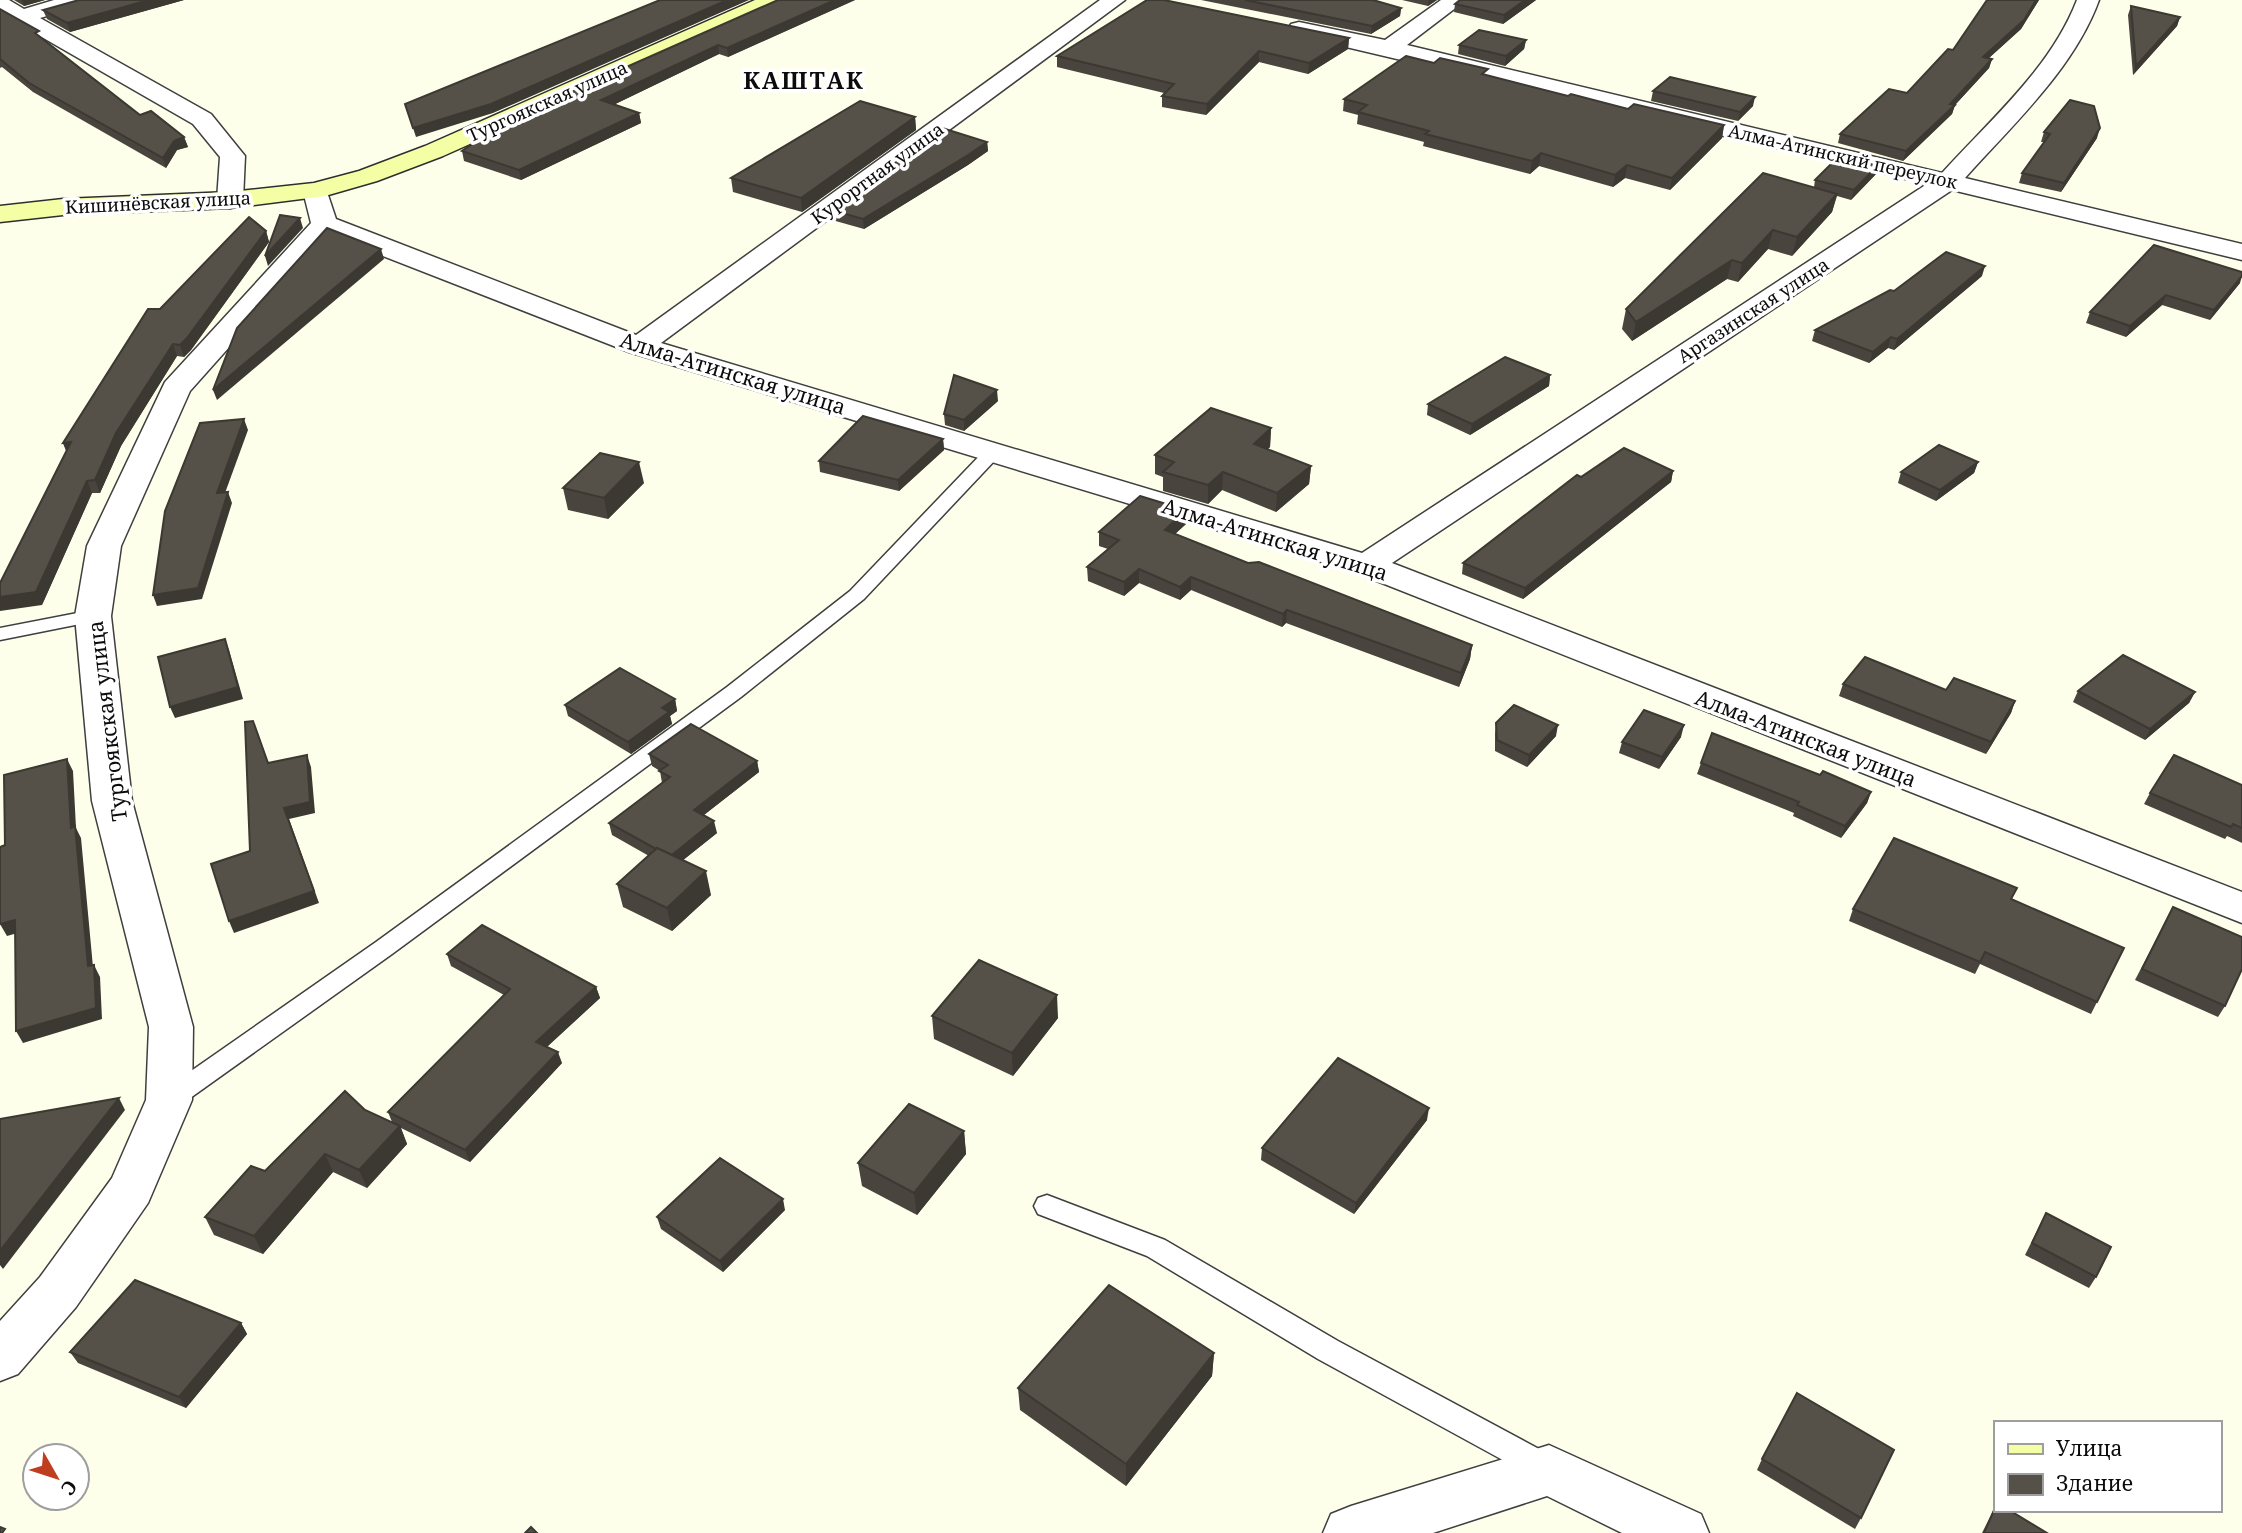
<svg xmlns="http://www.w3.org/2000/svg" width="2242" height="1533" font-family="'Noto Serif',serif">
  <style>
    .lines { fill: none; stroke-linecap: round; stroke-linejoin: round }
    .lane-casing { stroke: #3f3f3f; stroke-width: 3 }
    .street-casing { stroke: #3f3f3f; stroke-width: 3 }
    .secondary-casing { stroke: #2e2e2e; stroke-width: 3 }
    .lane { fill: #fff; fill-rule: evenodd }
    .street { fill: #fff; fill-rule: evenodd }
    .secondary { fill: #f4ffa5; fill-rule: evenodd }
    .wall { fill: #49453e }
    .shaded-wall { fill: #3c3832 }
    .building { fill: #555048; stroke: #3c3832; stroke-width: 2 }
    .labels { text-anchor: middle; dominant-baseline: central; stroke-width: 7; stroke-linejoin: round; paint-order: stroke }
    .far-street-label { font-size: 18px; fill: #0c0c0c; stroke: #fff }
    .street-label { font-size: 21px; fill: #0c0c0c; stroke: #fff }
    .far-district-label { font-size: 23px; font-weight: bold; letter-spacing: 2px; fill: #0c0c0c; stroke: #fff }
  </style>
  <rect width="100%" height="100%" fill="#feffea"/>
  <g class="lines">
    <defs>
      <g id="lane">
        <path d="M992 448 998 449 1001 453 998 457 864 599 741 697 392 954 179 1106 170 1109 161 1106 157 1099 161 1092 376 942 727 687 850 591 986 449Z"/>
        <path d="M93 610 100 612 103 616 100 620 0 640V628Z"/>
        <path d="M1047 1195 1165 1240 1338 1341 1554 1457 1559 1467 1554 1477 1544 1481 1534 1477 1318 1359 1147 1256 1038 1214 1034 1206 1038 1198Z"/>
      </g>
      <g id="street">
        <path d="M0 0H9L24 9 54 0H89L86 5 40 18 211 114 245 156 243 200 239 206 230 208 221 206 217 200 220 157 193 124 0 13Z"/>
        <path d="M1100 0H1125L661 343 1362 553 1927 184 1291 34 1288 29 1291 24 1299 22 1385 40 1441 0H1466L1407 45 1942 173C1990 120 2051 68 2077 0H2099C2074 69 2013 124 1965 178L2242 244V260L1952 190 1392 563 2242 892V923L1354 572 629 352 329 235 190 391 121 546 111 616 132 801 193 1027 192 1100 148 1203 76 1307 18 1374 0 1381V1321L40 1277 112 1178 146 1100 149 1027 92 801 75 616 87 546 165 382 311 223 303 191 307 186 316 183 325 186 336 219 636 335Z"/>
        <path d="M1549 1445 1701 1514 1709 1533H1622L1547 1496 1433 1533H1323L1331 1514 1351 1506Z"/>
      </g>
      <path id="secondary" d="M755 0H784L781 5 443 156 377 181 325 196 230 208 63 215 0 222V206L63 199 230 192 314 183 359 171 425 146Z"/>
    </defs>
    <use href="#lane" class="lane-casing"/>
    <use href="#street" class="street-casing"/>
    <use href="#secondary" class="secondary-casing"/>
    <use href="#lane" class="lane"/>
    <use href="#street" class="street"/>
    <use href="#secondary" class="secondary"/>
  </g>
  <g class="wall">
    <path d="M14 0H45L24 6Z"/>
    <path d="M79 0H184L70 32 47 19 43 10Z"/>
    <path d="M778 0H855L728 57 719 54 613 105 639 113 641 123 521 180 464 161 462 151Z"/>
    <path d="M1201 0H1373L1401 8 1400 16 1371 34Z"/>
    <path d="M1402 0H1437L1428 6Z"/>
    <path d="M1460 0H1536L1503 24 1454 12 1455 4Z"/>
    <path d="M1987 0H2039L2021 29 1989 58 1992 59 1989 68 1955 105 1952 114 1903 161 1838 143 1840 134 1907 93 1953 50Z"/>
    <path d="M2131 6 2180 17 2177 26 2133 75 2128 15Z"/>
    <path d="M0 9 42 38 140 115 184 137 188 147 177 150 166 168 33 92 2 67 0 68Z"/>
    <path d="M1349 38 1348 49 1308 74 1259 62 1206 115 1162 107V96L1164 93 1057 67V56Z"/>
    <path d="M1526 40 1524 49 1505 66 1458 54 1459 45Z"/>
    <path d="M1487 75 1568 96 1628 109 1724 125 1722 138 1670 190 1625 178 1613 187 1539 166 1530 174 1423 146 1424 142 1357 124 1358 115 1343 111 1344 99Z"/>
    <path d="M1653 91 1753 106 1738 121 1651 101Z"/>
    <path d="M915 117 916 130 802 212 733 192 731 178Z"/>
    <path d="M2044 132 2097 138 2061 192 2019 183 2022 173 2044 142H2041Z"/>
    <path d="M987 142 988 151 968 165 864 229 832 220 831 210Z"/>
    <path d="M1878 165 1876 174 1851 200 1837 196 1832 212 1792 256 1768 249 1738 282 1727 279 1632 341 1622 329 1626 309 1814 187 1815 180Z"/>
    <path d="M266 231 269 242 191 350 184 357 177 356 121 446 100 493H92L42 605 67 452 63 443 160 309Z"/>
    <path d="M2154 245 2240 283 2210 320 2162 305 2126 337 2086 323 2090 312Z"/>
    <path d="M1982 276 1894 350 1888 348 1869 363 1812 341 1815 330 1894 291Z"/>
    <path d="M1550 375 1549 386 1470 435 1427 415 1428 404Z"/>
    <path d="M998 401 964 431 945 425 944 414Z"/>
    <path d="M1271 428 1270 447 1268 449 1311 466 1309 484 1276 512 1222 490 1208 504 1163 491V477L1155 474V455Z"/>
    <path d="M943 439 944 450 899 491 820 472 819 461Z"/>
    <path d="M1978 462 1974 473 1936 501 1898 483 1901 472Z"/>
    <path d="M1673 471 1671 482 1523 599 1462 574 1463 563 1581 477Z"/>
    <path d="M644 483 608 519 568 510 563 488Z"/>
    <path d="M1186 524 1175 534 1248 563 1472 645 1470 659 1459 687 1286 623 1282 627 1191 590 1180 600 1139 583 1124 596 1088 581 1087 567 1108 549 1099 546V532Z"/>
    <path d="M1843 684 1946 690 2015 701 2011 713 1986 754 1839 696Z"/>
    <path d="M2078 691 2195 692 2189 703 2145 740 2073 702Z"/>
    <path d="M675 699 677 711 670 716 672 724 631 754 568 716 565 705Z"/>
    <path d="M1496 723 1556 736 1527 767 1495 751V734Z"/>
    <path d="M1681 737 1659 769 1619 753 1622 742Z"/>
    <path d="M649 754 757 761 759 772 704 815 717 833 683 860 711 895 672 931 623 907 617 884 649 856 612 835 609 823 662 783 660 771 652 766Z"/>
    <path d="M1701 763 1820 775 1871 792 1867 803 1841 838 1793 816 1794 813 1697 774Z"/>
    <path d="M2242 785V843L2227 836 2225 839 2144 804 2150 793Z"/>
    <path d="M2012 899 2124 948 2091 1014 1980 964 1975 974 1849 921 1853 909Z"/>
    <path d="M2173 907 2225 1006 2218 1017 2135 980Z"/>
    <path d="M447 954 596 987 600 998 547 1047 562 1063 470 1162 401 1128 407 1144 367 1188 333 1172 263 1254 214 1235 205 1217 265 1171 365 1110 392 1122 388 1112 504 995 451 966Z"/>
    <path d="M932 1016 1058 1018 1013 1076 934 1039Z"/>
    <path d="M1427 1120 1354 1214 1261 1160 1262 1148Z"/>
    <path d="M964 1131 966 1154 917 1215 862 1186 858 1163Z"/>
    <path d="M785 1210 723 1272 661 1229 657 1217Z"/>
    <path d="M2046 1213 2096 1277 2089 1288 2025 1255Z"/>
    <path d="M241 1323 247 1334 186 1408 78 1363 70 1352Z"/>
    <path d="M1214 1353 1212 1376 1126 1486 1020 1410 1018 1388Z"/>
    <path d="M1762 1459 1861 1518 1855 1529 1757 1470Z"/>
    <path d="M1995 1507 2047 1533H1982Z"/>
  </g>
  <g class="shaded-wall">
    <path d="M22 0H45L24 6Z"/>
    <path d="M149 0H184L70 32 67 23Z"/>
    <path d="M727 0H749L493 113 416 137 413 128Z"/>
    <path d="M835 0H855L728 57 727 48Z"/>
    <path d="M1429 0H1437L1428 6Z"/>
    <path d="M1525 0H1536L1503 24 1504 15Z"/>
    <path d="M2036 0H2039L2021 29 1980 66 1983 57Z"/>
    <path d="M1401 8 1400 16 1371 34 1372 26Z"/>
    <path d="M2180 17 2177 26 2133 75 2136 66Z"/>
    <path d="M1349 38 1348 49 1308 74 1309 63Z"/>
    <path d="M1526 40 1524 49 1505 66 1506 56Z"/>
    <path d="M718 45 719 54 603 110 601 100Z"/>
    <path d="M1259 51V62L1206 115 1207 104Z"/>
    <path d="M1992 59 1989 68 1955 105 1952 114 1903 161 1906 151Z"/>
    <path d="M1755 97 1753 106 1738 121 1740 112Z"/>
    <path d="M639 113 641 123 521 180 519 170Z"/>
    <path d="M915 117 916 130 802 212 801 198Z"/>
    <path d="M1724 125 1722 138 1670 190 1672 178Z"/>
    <path d="M2100 128 2097 138 2061 192 2064 183Z"/>
    <path d="M184 137 188 147 177 150 166 168 163 158 174 141Z"/>
    <path d="M987 142 988 151 968 165 864 229 863 219Z"/>
    <path d="M1541 153 1539 166 1530 174 1532 161Z"/>
    <path d="M1627 165 1625 178 1613 187 1615 175Z"/>
    <path d="M1878 165 1876 174 1851 200 1854 190Z"/>
    <path d="M1837 194 1832 212 1792 256 1797 237Z"/>
    <path d="M300 218 303 228 268 266 265 256Z"/>
    <path d="M1773 230 1768 249 1738 282 1742 263Z"/>
    <path d="M266 231 269 242 191 350 184 357 180 345Z"/>
    <path d="M381 249 384 259 217 400 213 390Z"/>
    <path d="M1732 260 1727 279 1632 341 1636 322Z"/>
    <path d="M1985 266 1982 276 1894 350 1897 339Z"/>
    <path d="M2242 276 2240 283 2210 320 2214 310Z"/>
    <path d="M2166 295 2162 305 2126 337 2130 326Z"/>
    <path d="M1891 337 1888 348 1869 363 1873 352Z"/>
    <path d="M173 344 177 356 121 446 100 493 95 480 116 433Z"/>
    <path d="M1550 375 1549 386 1470 435 1472 424Z"/>
    <path d="M997 390 998 401 964 431V420Z"/>
    <path d="M244 419 248 430 221 504 217 493Z"/>
    <path d="M1271 428 1270 447 1253 462 1254 444Z"/>
    <path d="M943 439 944 450 899 491 898 480Z"/>
    <path d="M71 442 68 456 63 443Z"/>
    <path d="M639 462 644 483 608 519 604 498Z"/>
    <path d="M1978 462 1974 473 1936 501 1940 490Z"/>
    <path d="M1311 466 1309 484 1276 512 1277 493Z"/>
    <path d="M1673 471 1671 482 1523 599 1525 588Z"/>
    <path d="M1223 472 1222 490 1208 504V485Z"/>
    <path d="M87 481 92 493 42 605 0 611V597Z"/>
    <path d="M228 492 232 503 202 599 157 606 153 595Z"/>
    <path d="M1186 510V524L1165 543V530Z"/>
    <path d="M1139 569V583L1124 596V582Z"/>
    <path d="M1191 577V590L1180 600V587Z"/>
    <path d="M1287 610 1286 623 1282 627 1283 614Z"/>
    <path d="M225 639 229 650 243 699 175 718 170 707Z"/>
    <path d="M1472 645 1470 659 1459 687 1461 673Z"/>
    <path d="M2195 692 2189 703 2145 740 2150 729Z"/>
    <path d="M675 699 677 711 670 716 672 724 631 754 628 742 662 708Z"/>
    <path d="M2015 701 2011 713 1986 754 1991 742Z"/>
    <path d="M1558 725 1556 736 1527 767 1529 755Z"/>
    <path d="M1684 725 1681 737 1659 769 1662 757Z"/>
    <path d="M307 755 311 767 315 813 289 819 319 903 234 933 229 921 284 808Z"/>
    <path d="M67 759 73 771 76 828 81 838 94 978 88 966 71 828Z"/>
    <path d="M757 761 759 772 696 821 694 810Z"/>
    <path d="M1871 792 1867 803 1841 838 1845 826Z"/>
    <path d="M714 821 717 833 672 869 669 857Z"/>
    <path d="M706 871 711 895 672 931 667 908Z"/>
    <path d="M15 920 21 932 7 936 0 924Z"/>
    <path d="M94 965 100 977 102 1019 23 1043 16 1031Z"/>
    <path d="M596 987 600 998 540 1053 536 1042Z"/>
    <path d="M1057 995 1058 1018 1013 1076 1012 1053Z"/>
    <path d="M558 1052 562 1063 470 1162 465 1150Z"/>
    <path d="M119 1098 125 1110 3 1269 0 1265V1251Z"/>
    <path d="M1429 1108 1427 1120 1354 1214 1356 1203Z"/>
    <path d="M400 1126 407 1144 367 1188 359 1170Z"/>
    <path d="M964 1131 966 1154 917 1215 914 1193Z"/>
    <path d="M325 1154 333 1172 263 1254 254 1236Z"/>
    <path d="M783 1199 785 1210 723 1272 720 1261Z"/>
    <path d="M241 1323 247 1334 186 1408 179 1397Z"/>
    <path d="M1214 1353 1212 1376 1126 1486V1464Z"/>
  </g>
  <g class="building">
    <path d="M79 0H149L67 23 43 10Z"/>
    <path d="M660 0H727L491 104 413 128 405 104Z"/>
    <path d="M778 0H835L727 48 718 45 601 100 639 113 519 170 462 151 509 119Z"/>
    <path d="M1147 0H1164L1349 38 1309 63 1259 51 1207 104 1162 96 1174 84 1057 56Z"/>
    <path d="M1245 0H1373L1401 8 1372 26Z"/>
    <path d="M1460 0H1525L1504 15 1455 4Z"/>
    <path d="M1987 0H2036L2024 20 1983 57 1992 59 1950 104 1955 105 1906 151 1840 134 1889 89 1907 93 1948 49 1953 50Z"/>
    <path d="M2131 6 2180 17 2136 66Z"/>
    <path d="M0 9 39 31 35 33 140 115 151 111 184 137 174 141 163 158 29 83 0 59Z"/>
    <path d="M1479 30 1526 40 1506 56 1459 45Z"/>
    <path d="M1406 56 1434 63 1440 58 1488 69 1482 74 1568 96 1571 94 1628 109 1634 104 1724 125 1672 178 1627 165 1615 175 1541 153 1532 161 1425 134 1429 131 1358 112 1367 105 1344 99Z"/>
    <path d="M1670 77 1755 97 1740 112 1653 91Z"/>
    <path d="M2070 100 2094 106 2100 128 2064 183 2022 173 2050 134 2044 132Z"/>
    <path d="M860 101 915 117 801 198 731 178Z"/>
    <path d="M942 128 987 142 968 155 863 219 831 210Z"/>
    <path d="M1840 155 1878 165 1854 190 1815 180Z"/>
    <path d="M1763 173 1837 194 1797 237 1773 230 1742 263 1732 260 1636 322 1626 309Z"/>
    <path d="M280 215 300 218 265 256Z"/>
    <path d="M249 217 266 231 187 338 180 345 173 344 116 433 95 480 87 481 36 592 0 597V583L71 442 63 443 148 309H160Z"/>
    <path d="M327 228 381 249 213 390 237 328Z"/>
    <path d="M2154 245 2242 272V276L2214 310 2166 295 2130 326 2090 312Z"/>
    <path d="M1946 252 1985 266 1897 339 1891 337 1873 352 1815 330 1890 290 1894 291Z"/>
    <path d="M1505 357 1550 375 1472 424 1428 404Z"/>
    <path d="M954 375 997 390 964 420 944 414Z"/>
    <path d="M1211 408 1271 428 1254 444 1311 466 1277 493 1223 472 1208 485 1163 472 1174 462 1155 455Z"/>
    <path d="M863 416 943 439 898 480 819 461Z"/>
    <path d="M244 419 217 493 228 492 198 588 153 595 165 511 200 423Z"/>
    <path d="M1939 445 1978 462 1940 490 1901 472Z"/>
    <path d="M1624 448 1673 471 1525 588 1463 563 1577 475 1581 477Z"/>
    <path d="M600 453 639 462 604 498 563 488Z"/>
    <path d="M1140 496 1186 510 1165 530 1248 563 1259 562 1472 645 1461 673 1287 610 1283 614 1191 577 1180 587 1139 569 1124 582 1087 567 1119 540 1099 532Z"/>
    <path d="M225 639 238 687 170 707 158 657Z"/>
    <path d="M2123 655 2195 692 2150 729 2078 691Z"/>
    <path d="M1865 657 1946 690 1954 678 2015 701 1991 742 1843 684Z"/>
    <path d="M620 668 675 699 662 708 669 712 628 742 565 705Z"/>
    <path d="M1514 705 1558 725 1529 755 1497 740 1496 723Z"/>
    <path d="M1644 710 1684 725 1662 757 1622 742Z"/>
    <path d="M253 721 268 763 307 755 310 802 284 808 314 891 229 921 211 864 250 851 245 722Z"/>
    <path d="M691 724 757 761 694 810 714 821 672 855 657 848 656 849 609 823 670 777 659 771 668 765 649 754Z"/>
    <path d="M1712 733 1820 775 1823 771 1871 792 1845 826 1797 805 1799 802 1701 763Z"/>
    <path d="M2174 755 2242 785V828L2233 824 2231 827 2150 793Z"/>
    <path d="M67 759 71 828 75 826 88 966 94 965 96 1008 16 1031 15 920 0 924V847L5 845 4 775Z"/>
    <path d="M1894 838 2017 888 2011 899 2124 948 2097 1002 1985 952 1980 962 1853 909Z"/>
    <path d="M657 848 706 871 667 908 617 884Z"/>
    <path d="M2173 907 2242 937V969L2225 1006 2142 969Z"/>
    <path d="M482 925 596 987 536 1042 558 1052 465 1150 388 1112 510 989 447 954Z"/>
    <path d="M979 960 1057 995 1012 1053 932 1016Z"/>
    <path d="M1338 1058 1429 1108 1356 1203 1262 1148Z"/>
    <path d="M345 1091 365 1110 400 1126 359 1170 325 1154 254 1236 205 1217 251 1166 265 1171Z"/>
    <path d="M119 1098 0 1251V1119Z"/>
    <path d="M909 1104 964 1131 914 1193 858 1163Z"/>
    <path d="M720 1158 783 1199 720 1261 657 1217Z"/>
    <path d="M2046 1213 2111 1247 2096 1277 2032 1243Z"/>
    <path d="M135 1280 241 1323 179 1397 70 1352Z"/>
    <path d="M1109 1285 1214 1353 1126 1464 1018 1388Z"/>
    <path d="M1797 1393 1894 1450 1861 1518 1762 1459Z"/>
    <path d="M1995 1508V1510H2009L2047 1533H1984Z"/>
    <path d="M0 1527 5 1529 2 1533H0Z"/>
    <path d="M531 1527 537 1533H525Z"/>
  </g>
  <g class="labels">
    <g class="far-street-label">
      <text transform="translate(547 101) rotate(-24)">Тургоякская улица</text>
      <text transform="translate(1843 156) rotate(13)">Алма-Атинский переулок</text>
      <text transform="translate(877 173) rotate(-36)">Курортная улица</text>
      <text transform="translate(158 202) rotate(-3)">Кишинёвская улица</text>
      <text transform="translate(1753 310) rotate(-33)">Аргазинская улица</text>
    </g>
    <g class="street-label">
      <text transform="translate(733 373) rotate(17)">Алма-Атинская улица</text>
      <text transform="translate(1275 539) rotate(17)">Алма-Атинская улица</text>
      <text transform="translate(107 721) rotate(-97)">Тургоякская улица</text>
      <text transform="translate(1806 738) rotate(21)">Алма-Атинская улица</text>
    </g>
    <g class="far-district-label">
      <text x="804" y="80">КАШТАК</text>
    </g>
  </g>
  <rect x="1994" y="1421" width="228" height="91" fill="#ffffff" stroke="#9e9e9e" stroke-width="2"/>
  <rect x="2008" y="1444" width="35" height="10" fill="#f4ffa5" stroke="#9e9e9e" stroke-width="2"/>
  <text x="2056" y="1456" font-size="21" fill="#0c0c0c">Улица</text>
  <rect x="2008" y="1474" width="35" height="21" fill="#555048" stroke="#9e9e9e" stroke-width="2"/>
  <text x="2056" y="1491" font-size="21" fill="#0c0c0c">Здание</text>
  <g transform="translate(56 1477) rotate(129)"><circle r="33" fill="#ffffff" stroke="#9e9e9e" stroke-width="2"/>
  <path d="M0-5L12 26L0 18L-12 26Z" fill="#bf3e20"/>
  <text y="-10" font-size="19" font-weight="bold" text-anchor="middle" fill="#0c0c0c">С</text>
  </g>
</svg>
